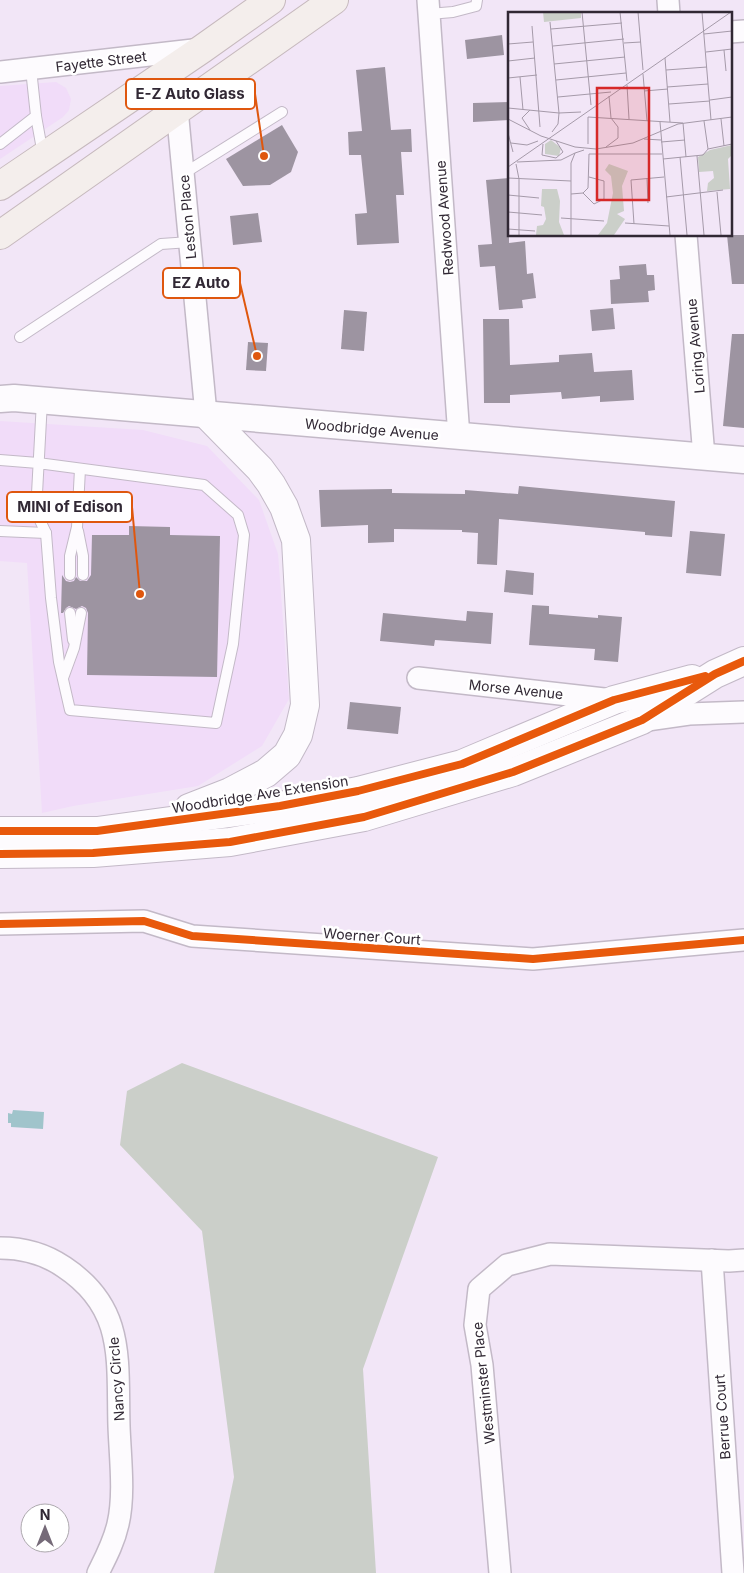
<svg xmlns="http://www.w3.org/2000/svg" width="744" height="1573" font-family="Inter,sans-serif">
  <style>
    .built { fill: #f1dcf9 }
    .green { fill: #cbcfc9 }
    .water { fill: #a0c4cb }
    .building { fill: #9d94a1 }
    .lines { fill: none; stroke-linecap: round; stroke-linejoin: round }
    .service-casing { stroke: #c3b9c7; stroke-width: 12 }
    .minor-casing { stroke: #c3b9c7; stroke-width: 24 }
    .tertiary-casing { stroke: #c3b9c7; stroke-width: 29 }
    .secondary-casing { stroke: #c3b9c7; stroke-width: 30 }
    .trunk-casing { stroke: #c6b9bd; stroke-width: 30 }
    .service { stroke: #fdfbfe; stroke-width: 10 }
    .minor { stroke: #fdfbfe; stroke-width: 21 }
    .tertiary { stroke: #fdfbfe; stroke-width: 26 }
    .secondary { stroke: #fdfbfe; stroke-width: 28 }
    .trunk { stroke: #f4eeec; stroke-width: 28 }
    .cycleway-casing { stroke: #fff; stroke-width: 11 }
    .cycleway { stroke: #e8590c; stroke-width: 8 }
    .labels { text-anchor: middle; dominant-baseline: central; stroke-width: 5; stroke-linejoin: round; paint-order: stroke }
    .street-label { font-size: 14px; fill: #312834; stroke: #fff }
    .inset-road { fill: none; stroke: #a59aa9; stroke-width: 1 }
    .view { fill: #d62828; fill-opacity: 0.15; stroke: #d62828; stroke-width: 2.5 }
    .inset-edge { fill: none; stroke: #312834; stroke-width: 2.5 }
    .leader { fill: none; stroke: #df570e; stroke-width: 2 }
    .callout-dot { fill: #df570e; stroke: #fff; stroke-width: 2 }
    .callout { fill: #fff; stroke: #df570e; stroke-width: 2 }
    .callout-label { font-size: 15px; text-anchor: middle; font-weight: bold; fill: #312834 }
  </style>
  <rect width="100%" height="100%" fill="#f2e6f7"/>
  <g class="built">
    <path d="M56 82 66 88 71 99 69 110 63 117 0 159V86Z"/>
    <path d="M0 421 143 430 207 446 259 500 278 554 289 699 262 746 198 786 73 806 42 813 27 563 0 561Z"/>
  </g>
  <path class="green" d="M182 1063 438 1157 363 1369 376 1573H214L234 1477 202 1231 120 1145 127 1091Z"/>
  <path class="water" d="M13 1110 44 1112 43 1129 11 1127V1123H8V1113L12 1114Z"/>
  <g class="building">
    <path d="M502 35 504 55 467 59 465 40Z"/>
    <path d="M385 67 391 130 411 129 412 152H401L404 195H396L399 243 357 245 355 214 367 213 361 155H349L348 132 362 131 356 70Z"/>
    <path d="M509 102V120L473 122V103Z"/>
    <path d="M282 125 298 152 291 172 270 185 243 186 226 159Z"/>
    <path d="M509 178V243L525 241 527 274 533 273 536 298 522 300 523 308 499 310 495 266 480 267 478 245 492 244 486 180Z"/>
    <path d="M258 213 262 242 233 245 230 216Z"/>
    <path d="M727 235H744V284H732Z"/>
    <path d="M646 264 647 275H654L655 290 648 291 649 302 611 304 610 280 620 279 619 266Z"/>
    <path d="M613 308 615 329 592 331 590 310Z"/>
    <path d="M344 310 367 312 364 351 341 349Z"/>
    <path d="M483 319H509L510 365 559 362V355L592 353 594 372 632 370 634 400 600 402V396L562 399 561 392 510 395V403H484Z"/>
    <path d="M732 334H744V428L723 426Z"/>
    <path d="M248 342 268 343 266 371 246 370Z"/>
    <path d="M519 486 675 501 672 537 645 535V532L499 519 497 565 477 564 478 533 462 532V530L394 529V542L368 543V525L321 527 319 490 392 489V493L465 494V490L518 494Z"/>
    <path d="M129 526 170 527V535L220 536 217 677 87 675 88 613 86 608 82 606 76 609 69 606 66 608 63 613H61L62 575 66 581 70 582 74 581 76 577 80 581H87L91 575 92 535H129Z"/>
    <path d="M690 531 725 534 721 576 686 573Z"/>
    <path d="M506 570 534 573 533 595 504 592Z"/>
    <path d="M532 605 549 606V614L598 618V615L622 617 618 662 594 660 595 649 529 645Z"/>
    <path d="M467 611 493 613 491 644 435 640 434 646 380 641 383 613 466 621Z"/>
    <path d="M350 702 401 707 398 734 347 729Z"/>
  </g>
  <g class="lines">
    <defs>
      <g id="service">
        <path d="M429 14 453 12 476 6 477 0"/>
        <path d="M36 116 43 155"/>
        <path d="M0 144 36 116 31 69"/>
        <path d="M183 174 282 112"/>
        <path d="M20 337 161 244 190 242"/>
        <path d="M0 460 38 463 204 485 238 515 244 535 233 644 216 723 70 710 59 662 51 598 46 533 36 512 42 401"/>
        <path d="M0 531 46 533"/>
        <path d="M78 531 83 556V575"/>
        <path d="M70 575V556L77 527 80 469"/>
        <path d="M70 613 73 640"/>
        <path d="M63 678 74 648 81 613"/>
      </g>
      <g id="minor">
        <path d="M428 0 459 437"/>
        <path d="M668 0 669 14"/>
        <path d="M730 32 744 31"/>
        <path d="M0 72 202 49"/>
        <path d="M177 109 206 414"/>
        <path d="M686 235 704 457"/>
        <path d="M418 678 613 700"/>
        <path d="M647 720 689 714 744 712"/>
        <path d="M0 924 144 921 192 936 533 959 744 940"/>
        <path d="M0 1248C23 1248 45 1254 64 1267 126 1308 117 1360 119 1426 120 1456 125 1495 118 1524 114 1542 106 1557 98 1573"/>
        <path d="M712 1260 733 1573"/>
        <path d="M500 1573 482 1365 475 1325 479 1289 507 1265 550 1254 729 1261 744 1260"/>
      </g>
      <path id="tertiary" d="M0 399 14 398 744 460"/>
      <g id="secondary">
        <path d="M189 808 230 792 266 773 287 755 298 735 305 705 296 540 284 507 271 484 260 469 206 414"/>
        <path d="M0 831H97L280 806 358 791 462 764 614 700 692 679"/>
        <path d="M0 854 93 853 230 842 364 817 513 772 642 720 715 674 744 661"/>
      </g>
      <g id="trunk">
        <path d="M0 186 202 49 271 0"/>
        <path d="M0 235 334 0"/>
      </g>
    </defs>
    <use href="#service" class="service-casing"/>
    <use href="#minor" class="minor-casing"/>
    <use href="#tertiary" class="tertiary-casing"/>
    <use href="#secondary" class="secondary-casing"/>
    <use href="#trunk" class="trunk-casing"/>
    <use href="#service" class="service"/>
    <use href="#minor" class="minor"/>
    <use href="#tertiary" class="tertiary"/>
    <use href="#secondary" class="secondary"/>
    <use href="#trunk" class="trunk"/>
    <defs>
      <g id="cycleway">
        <path d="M0 831H97L280 806 358 791 462 764 614 700 705 676"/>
        <path d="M0 854 93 853 230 842 364 817 513 772 642 720 715 674 744 661"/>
        <path d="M0 924 144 921 192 936 533 959 744 940"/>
      </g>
    </defs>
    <use href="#cycleway" class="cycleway-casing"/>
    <use href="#cycleway" class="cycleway"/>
  </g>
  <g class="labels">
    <g class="street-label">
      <text transform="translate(101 61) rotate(-7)">Fayette Street</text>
      <text transform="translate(187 217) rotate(-95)">Leston Place</text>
      <text transform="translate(444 218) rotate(-94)">Redwood Avenue</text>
      <text transform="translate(695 346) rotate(-95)">Loring Avenue</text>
      <text transform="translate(372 429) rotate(5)">Woodbridge Avenue</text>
      <text transform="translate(516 689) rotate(6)">Morse Avenue</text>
      <text transform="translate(260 794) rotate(-9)">Woodbridge Ave Extension</text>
      <text transform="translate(372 936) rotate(4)">Woerner Court</text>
      <text transform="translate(116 1379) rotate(-94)">Nancy Circle</text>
      <text transform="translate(483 1383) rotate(-96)">Westminster Place</text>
      <text transform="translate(722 1417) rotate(-94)">Berrue Court</text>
    </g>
  </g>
  <g transform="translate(508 12)">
    <rect width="224" height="224" fill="#f2e6f7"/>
    <path d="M35 0H73V6L36 10ZM43 128 53 136 51 144 37 142V132ZM224 133V143L220 147 222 177 199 179 200 171 206 166 205 159 191 160 190 145 202 138ZM101 152 120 159 114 174 116 199 109 202 117 207 106 223H90L99 211 105 181 103 164 97 158ZM34 177H49L52 189 51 210 56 223H28L29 214 35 213 38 207 36 195 33 194Z" fill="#cbcfc9"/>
    <path class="inset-road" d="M74 0 83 93M112 0 119 69M130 0 135 58M194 0 203 108M24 14 32 115M43 17 114 11M196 22 224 19M116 31 133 30M0 32 25 30M45 34 116 27M216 38 218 59M198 40 224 37M157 46 162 110M0 49 27 46M46 52 117 45M158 58 199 55M135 62 139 109M12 65 15 98M0 66 29 63M48 68 118 61M119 73 121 107M159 75 200 72M136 79 160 77M101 84 103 106M50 85 103 80M202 88 224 85M161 92 202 89M0 96 51 101 42 10M22 98 14 106 22 118M80 105 175 111 178 145M80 105V132M0 107 33 124 67 135 88 137 125 131 170 112 224 105M213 107 216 134M196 109 200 137M152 110 162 223M44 120 50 112 51 101 73 100M0 121 5 140M136 127 153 128M153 130 177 128M3 131 19 133 30 129M35 132 34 143 48 146 55 140 48 129M98 135 110 126V115L103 106M189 144 196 223M172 145 179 223M155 147 195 143 200 137 224 132M9 150 53 148 67 141M63 151V223M63 151 67 141 76 138M8 152 11 167V223M0 155 223 0M0 166 63 169M139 166 140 191M209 180 213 223M75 181 86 192 96 187V169L81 165M63 182 75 181 80 176 81 142H154M0 183 31 186M158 185 215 178M0 200 34 203M53 206 96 209M117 211 161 214M126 212 123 168 156 165M0 217 27 219"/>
    <path class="view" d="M89 76H141V188H89Z"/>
    <rect width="224" height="224" class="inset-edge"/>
  </g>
  <path class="leader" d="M264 156L255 94M257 356L240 283M140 594L132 507"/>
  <g class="callout-dot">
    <circle cx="264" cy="156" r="5"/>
    <circle cx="257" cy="356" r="5"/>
    <circle cx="140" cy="594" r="5"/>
  </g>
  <g class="callout">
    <rect x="126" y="79" width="129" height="30" rx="5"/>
    <rect x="163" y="268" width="77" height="30" rx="5"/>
    <rect x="7" y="492" width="125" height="30" rx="5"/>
  </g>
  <g class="callout-label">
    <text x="190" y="99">E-Z Auto Glass</text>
    <text x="201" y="288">EZ Auto</text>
    <text x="70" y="512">MINI of Edison</text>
  </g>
  <g transform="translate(45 1528)"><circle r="24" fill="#ffffff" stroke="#ada9ae"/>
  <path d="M0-4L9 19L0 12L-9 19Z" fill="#756a78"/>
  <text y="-8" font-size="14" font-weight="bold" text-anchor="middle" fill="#312834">N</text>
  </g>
</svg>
